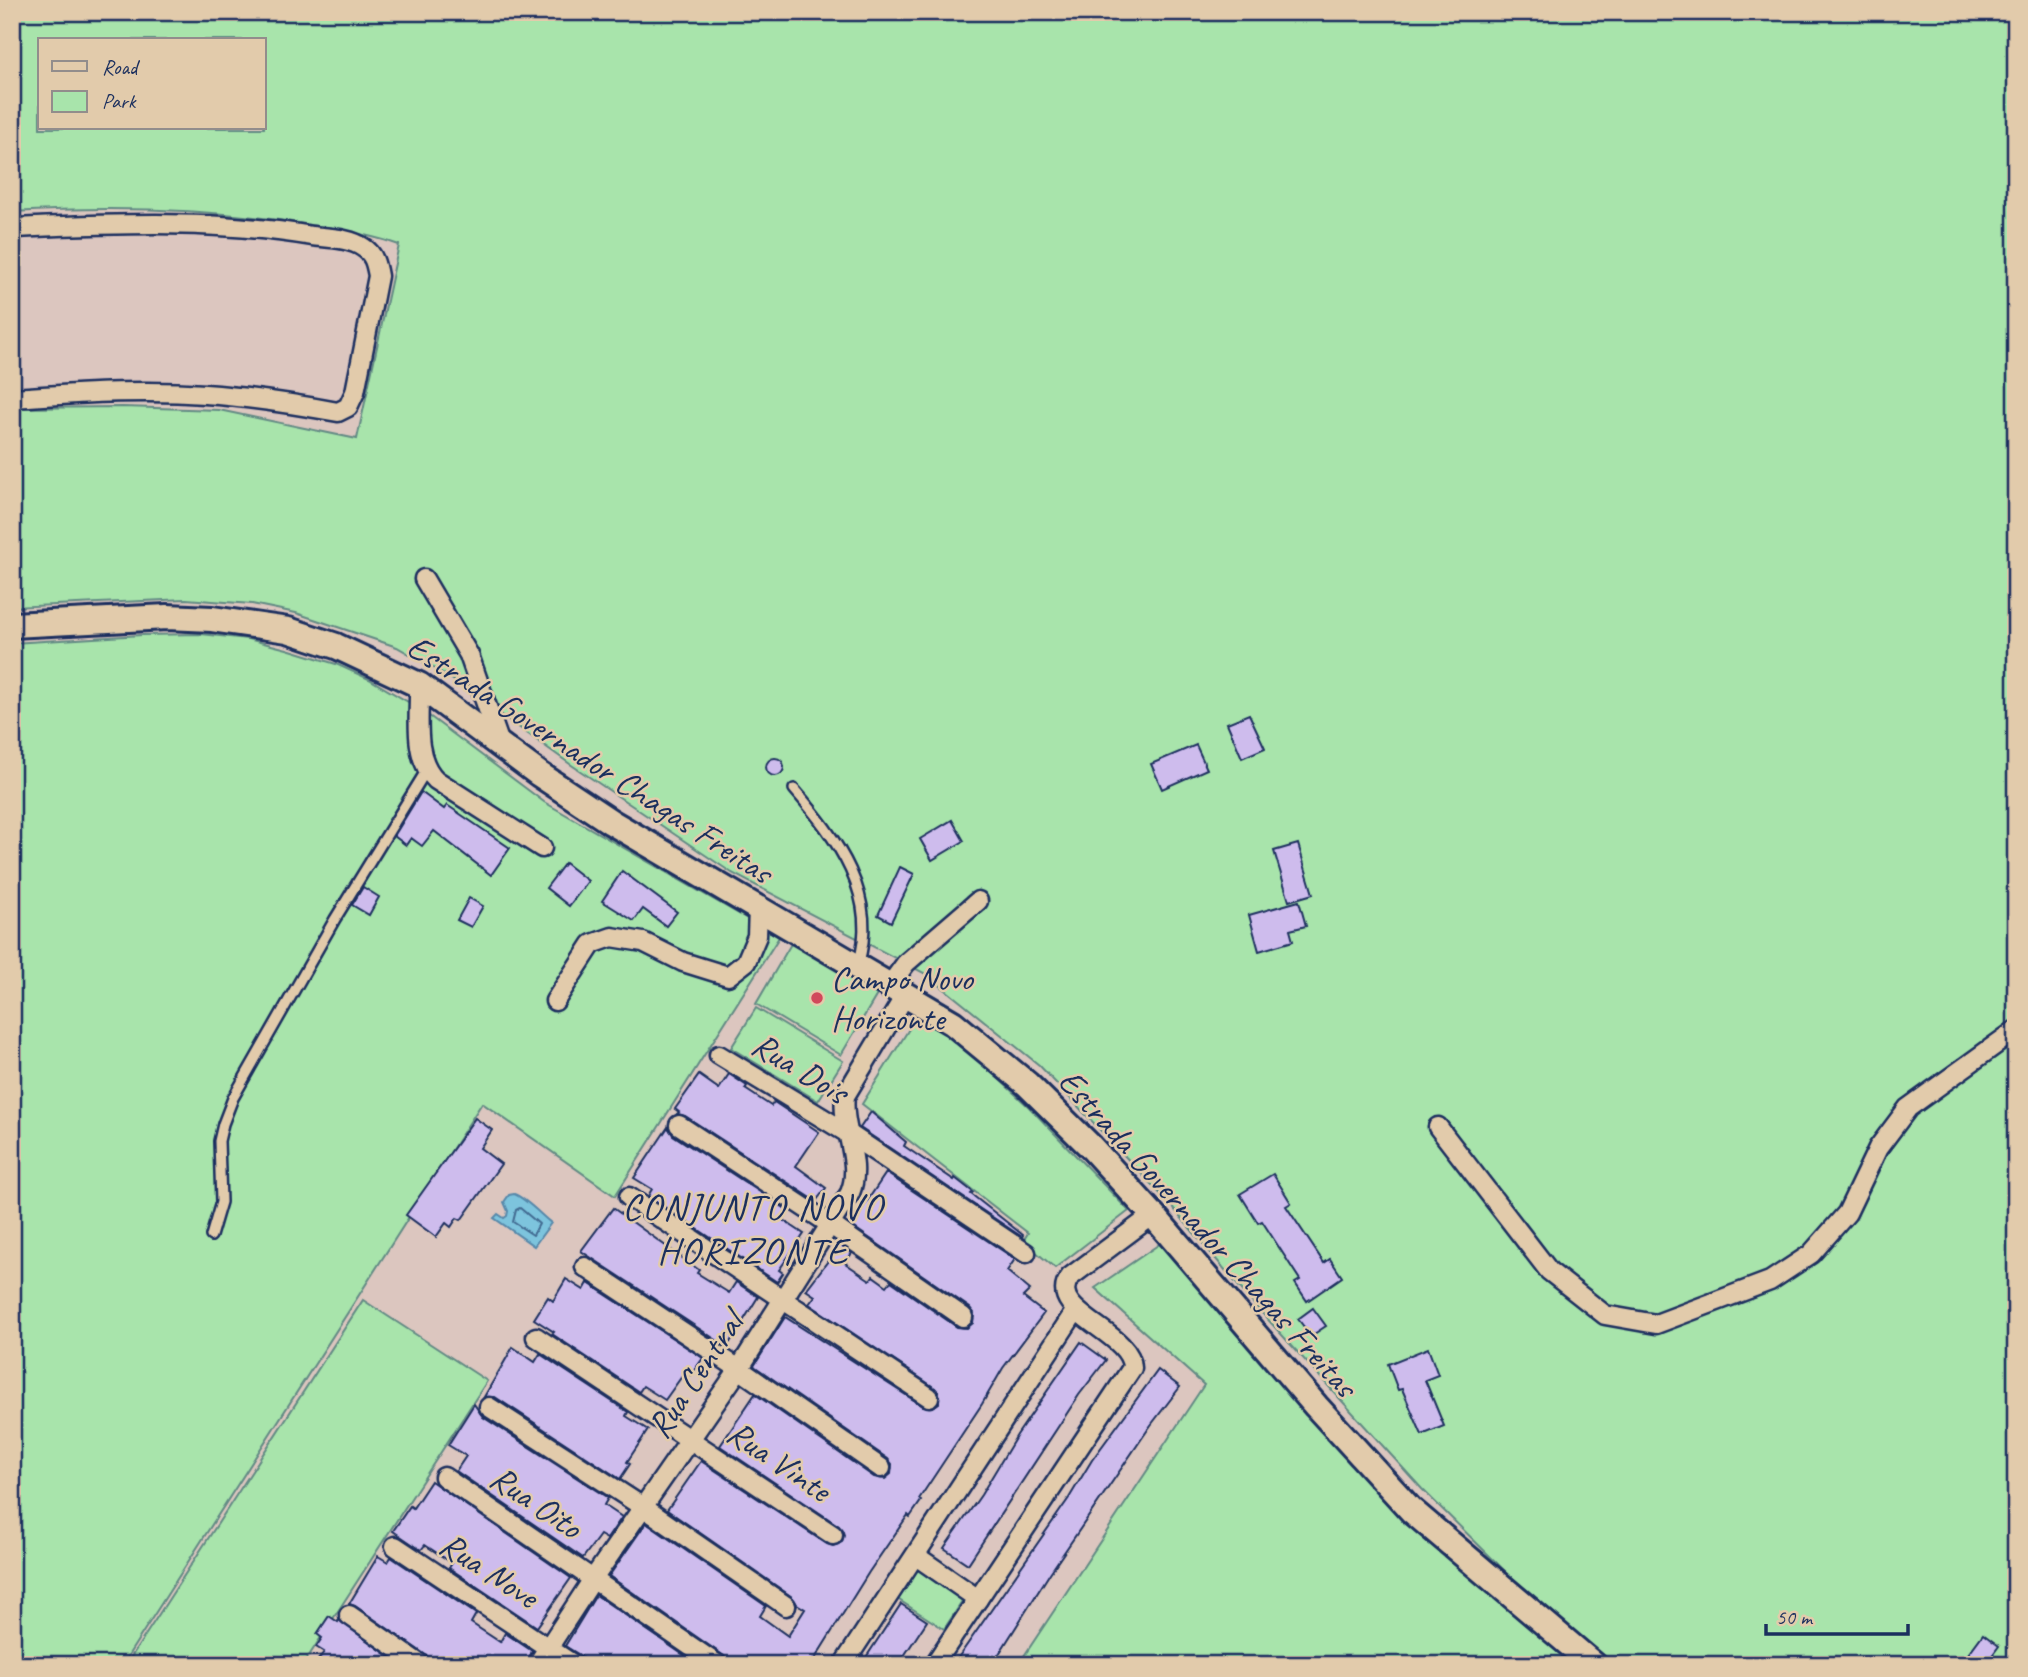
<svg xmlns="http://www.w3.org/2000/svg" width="2028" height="1677" font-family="Caveat,sans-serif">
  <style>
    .green { fill: #a8e4ab; stroke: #628a84; stroke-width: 2; fill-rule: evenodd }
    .water { fill: #7dc4dd; stroke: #5688aa; stroke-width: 2 }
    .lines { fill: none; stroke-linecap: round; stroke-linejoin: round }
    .shore { stroke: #426b91; stroke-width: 2 }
    .building { fill: #cebced; stroke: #1b2f5e; stroke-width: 2 }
    .service-casing { stroke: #1b2f5e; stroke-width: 14 }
    .minor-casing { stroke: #1b2f5e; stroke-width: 23 }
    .secondary-casing { stroke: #1b2f5e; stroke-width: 30 }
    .service { stroke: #e2cbab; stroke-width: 9 }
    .minor { stroke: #e2cbab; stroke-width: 18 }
    .secondary { stroke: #e2cbab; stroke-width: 24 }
    .poi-dot { fill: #d1495b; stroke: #e2cbab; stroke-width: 2.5 }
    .labels { text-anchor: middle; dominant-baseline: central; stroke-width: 5; stroke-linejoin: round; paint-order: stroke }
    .street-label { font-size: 35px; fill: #1b2f5e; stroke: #e2cbab }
    .poi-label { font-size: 35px; fill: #1b2f5e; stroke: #e2cbab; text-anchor: start }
    .quarter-label { font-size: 38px; letter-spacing: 2px; fill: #1b2f5e; stroke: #e2cbab }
  </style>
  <rect width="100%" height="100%" fill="#dcc6bf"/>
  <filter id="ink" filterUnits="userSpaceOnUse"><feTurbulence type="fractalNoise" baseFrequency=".0143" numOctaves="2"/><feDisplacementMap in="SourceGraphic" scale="14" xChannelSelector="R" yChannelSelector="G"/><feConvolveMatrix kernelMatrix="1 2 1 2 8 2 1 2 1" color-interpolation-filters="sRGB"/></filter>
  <g filter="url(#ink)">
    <g class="green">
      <path d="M12 12H2016V1665H1613L1508 1574 1422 1489 1252 1302 1169 1203 1039 1065 926 974 732 873 570 764 446 675 397 647 296 613 252 604 186 599 12 607V408L123 407 219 410 357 439 399 245C369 234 337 230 305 224 208 208 110 206 12 212ZM40 40H264V128H40Z"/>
      <path d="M201 634 248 639 287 649 336 664 369 679 420 709 544 802 779 937 615 1196 482 1103 122 1665H12V643L142 635Z"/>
      <path d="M792 942 878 993 841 1055 756 1004Z"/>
      <path d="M756 1008 843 1061 818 1101 731 1048Z"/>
      <path d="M918 1019 930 1022 947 1031 1029 1107 1129 1211 1055 1268 1023 1241 1028 1233 862 1104 914 1021Z"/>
      <path d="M1161 1243 1580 1665H1018L1204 1385 1095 1288Z"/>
      <path d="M363 1300 487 1381 303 1665H126Z"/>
      <path d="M916 1568 964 1599 944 1629 896 1598Z"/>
    </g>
    <path class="water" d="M514 1194C524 1197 541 1215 551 1223L534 1246 494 1218 498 1214 504 1218 507 1216 508 1211 504 1202 509 1195Z"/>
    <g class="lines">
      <path class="shore" d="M520 1208 539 1224 533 1235 513 1222 516 1210Z"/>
    </g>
    <g class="building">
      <path d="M1249 714 1265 748 1242 758 1227 723Z"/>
      <path d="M1196 745 1207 769 1162 789 1151 764Z"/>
      <circle cx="775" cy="767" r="9"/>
      <path d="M421 792 444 809 447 805 510 848 491 875 434 831 422 846 411 838 406 845 394 836Z"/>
      <path d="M952 820 964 841 932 860 920 839Z"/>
      <path d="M1298 844 1313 894 1289 901 1274 851Z"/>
      <path d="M565 863 588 881 569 906 546 888Z"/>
      <path d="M900 867 914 874 891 922 878 915Z"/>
      <path d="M622 871 677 912 666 926 643 909 634 921 602 901Z"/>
      <path d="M363 887 379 897 369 915 352 905Z"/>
      <path d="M469 898 483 906 471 927 457 920Z"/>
      <path d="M1299 901 1306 926 1290 930 1293 941 1259 951 1249 915Z"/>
      <path d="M729 1074 747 1086 745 1089 771 1106 774 1102 819 1132 796 1166 826 1188 816 1201 685 1116 677 1114 679 1112 675 1109 699 1075 719 1089Z"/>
      <path d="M871 1112 906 1142 904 1146 954 1180 955 1178 973 1192 971 1194 1023 1235 1022 1237 860 1128Z"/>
      <path d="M475 1118 492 1130 480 1148 501 1164 461 1220 457 1218 451 1227 446 1223 436 1237 406 1215Z"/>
      <path d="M668 1127 673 1135 789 1211 783 1220 804 1234 779 1270 783 1273 777 1282 648 1196 652 1189 634 1178Z"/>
      <path d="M886 1173 1015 1259 1007 1271 1030 1290 1023 1297 1044 1313 1003 1368 982 1404 919 1499 921 1501 910 1517 908 1515 869 1572 811 1665H729L724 1656 609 1576 646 1523 766 1606 760 1616 788 1636 805 1609 797 1604 792 1597 667 1510 701 1461 827 1544 833 1546 842 1542 844 1535 839 1526 720 1446 755 1394 874 1477 885 1479 891 1474 892 1464 888 1459 754 1366 785 1317 923 1406 933 1407 939 1403V1393L935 1388 809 1304 815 1296 806 1290 840 1245 852 1253 845 1263 870 1280 873 1276 887 1286 891 1281 957 1327 967 1328 973 1323 974 1313 970 1308 849 1224 853 1218 855 1219Z"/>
      <path d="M1273 1174 1291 1203 1286 1206 1324 1263 1330 1259 1342 1277 1307 1301 1295 1283 1300 1280 1262 1221 1258 1223 1240 1194Z"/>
      <path d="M613 1208 699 1270 697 1273 729 1293 736 1282 758 1297 727 1347 581 1251Z"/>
      <path d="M566 1279 584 1290 588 1283 703 1358 691 1375 685 1372 665 1400 643 1386 639 1392 552 1334 554 1332 534 1319 548 1297 553 1301Z"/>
      <path d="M1313 1308 1326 1326 1311 1336 1298 1319Z"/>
      <path d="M1081 1342 1106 1360 1079 1395 968 1564 944 1548 981 1495 1017 1435Z"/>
      <path d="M513 1347 535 1362 540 1354 628 1412 626 1416 648 1430 627 1462 630 1464 620 1479 495 1397H484Z"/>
      <path d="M1428 1348 1438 1375 1425 1380 1444 1426 1422 1435 1402 1389 1398 1390 1388 1364Z"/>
      <path d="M1158 1370 1180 1387 1151 1425 1050 1573 992 1665H953L1069 1498 1092 1460Z"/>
      <path d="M474 1404 483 1417 608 1498 604 1505 622 1517 607 1539 600 1535 583 1558 456 1471 466 1456 448 1445Z"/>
      <path d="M431 1481 571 1578 537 1627 449 1568 452 1563 425 1545 421 1550 393 1531 410 1506 413 1508Z"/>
      <path d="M378 1556 388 1562 391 1557 476 1614 471 1623 500 1642 505 1633 532 1651 526 1665H432L427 1656 355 1606 349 1604Z"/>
      <path d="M596 1595 698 1665H585L581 1656 565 1646Z"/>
      <path d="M901 1604 927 1621 898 1665H861Z"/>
      <path d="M329 1616 338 1622 339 1620 401 1665H314L324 1652 316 1647 322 1638 317 1634Z"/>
      <path d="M1983 1634 1999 1646 1985 1665H1960Z"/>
    </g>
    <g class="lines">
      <defs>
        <g id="service">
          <path d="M794 789C837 839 880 896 858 965"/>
          <path d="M211 1236 221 1202 219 1141 223 1124 233 1098 335 919 426 771"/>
        </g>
        <g id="minor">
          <path d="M12 228C113 224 213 219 312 236 329 238 351 238 364 248 374 254 376 265 378 276L355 392 348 407 338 412C294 404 250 397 205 394 141 389 76 394 12 398"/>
          <path d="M424 579 469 655 500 744"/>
          <path d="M419 685C420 716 412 757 436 780L542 848"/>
          <path d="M890 985 906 963 978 901"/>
          <path d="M555 1001 592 944 612 937 643 942 683 962 728 976 746 962 757 936 758 909"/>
          <path d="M719 1055 849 1134 1026 1253"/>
          <path d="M679 1125 831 1225 963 1317"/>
          <path d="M1438 1127 1549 1271 1605 1315 1656 1324 1770 1281 1811 1254 1847 1213 1878 1148 1908 1108 2016 1030"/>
          <path d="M629 1197 929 1397"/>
          <path d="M585 1267 739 1369 881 1468"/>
          <path d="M536 1337 833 1535"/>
          <path d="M489 1407 643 1507 786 1606"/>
          <path d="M444 1477 718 1665"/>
          <path d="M395 1546 574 1665"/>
          <path d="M916 1556 978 1599"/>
          <path d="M349 1615 421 1665"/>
          <path d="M537 1665 593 1579 739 1369 850 1193C863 1162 841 1129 845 1096L906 994"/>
          <path d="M843 1665 1076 1310"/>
          <path d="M934 1665 1132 1368C1133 1332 1044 1312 1070 1277L1153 1215"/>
        </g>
        <path id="secondary" d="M12 625 167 617 212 619 288 630 336 646 419 685 539 774 611 822 953 1023 1027 1084 1091 1147 1153 1215 1316 1406 1411 1510 1594 1665"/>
      </defs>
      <use href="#service" class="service-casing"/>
      <use href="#minor" class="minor-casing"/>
      <use href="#secondary" class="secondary-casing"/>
      <use href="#service" class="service"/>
      <use href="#minor" class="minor"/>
      <use href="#secondary" class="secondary"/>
    </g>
  </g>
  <circle class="poi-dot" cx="817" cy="998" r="7"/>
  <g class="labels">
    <g class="street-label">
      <text transform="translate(590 759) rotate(33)">Estrada Governador Chagas Freitas</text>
      <text transform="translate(800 1068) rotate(31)">Rua Dois</text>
      <text transform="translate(1208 1233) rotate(48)">Estrada Governador Chagas Freitas</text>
      <text transform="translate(695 1375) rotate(-56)">Rua Central</text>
      <text transform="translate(779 1461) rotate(34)">Rua Vinte</text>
      <text transform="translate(536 1502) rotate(34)">Rua Oito</text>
      <text transform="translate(489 1570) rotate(33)">Rua Nove</text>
    </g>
    <g class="poi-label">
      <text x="831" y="978">Campo Novo<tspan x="831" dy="40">Horizonte</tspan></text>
    </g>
    <g class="quarter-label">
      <text x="753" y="1206">CONJUNTO NOVO<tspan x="753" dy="44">HORIZONTE</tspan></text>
    </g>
  </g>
  <rect width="2028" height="1677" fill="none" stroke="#e2cbab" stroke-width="42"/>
  <rect x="21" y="21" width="1986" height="1635" fill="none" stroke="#1b2f5e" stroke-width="2.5" filter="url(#ink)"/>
  <rect x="38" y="38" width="228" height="91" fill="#e2cbab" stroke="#928d8c" stroke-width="2"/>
  <rect x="52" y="61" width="35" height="10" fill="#e2cbab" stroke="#928d8c" stroke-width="2"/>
  <text x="102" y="74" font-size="21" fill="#1b2f5e">Road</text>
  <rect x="52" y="91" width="35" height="21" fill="#a8e4ab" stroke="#928d8c" stroke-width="2"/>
  <text x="102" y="108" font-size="21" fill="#1b2f5e">Park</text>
  <path d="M1766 1624v10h142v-10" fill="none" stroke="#1b2f5e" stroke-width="3.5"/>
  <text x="1776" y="1624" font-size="21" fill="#1b2f5e" stroke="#e2cbab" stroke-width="5" paint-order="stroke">50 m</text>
</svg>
